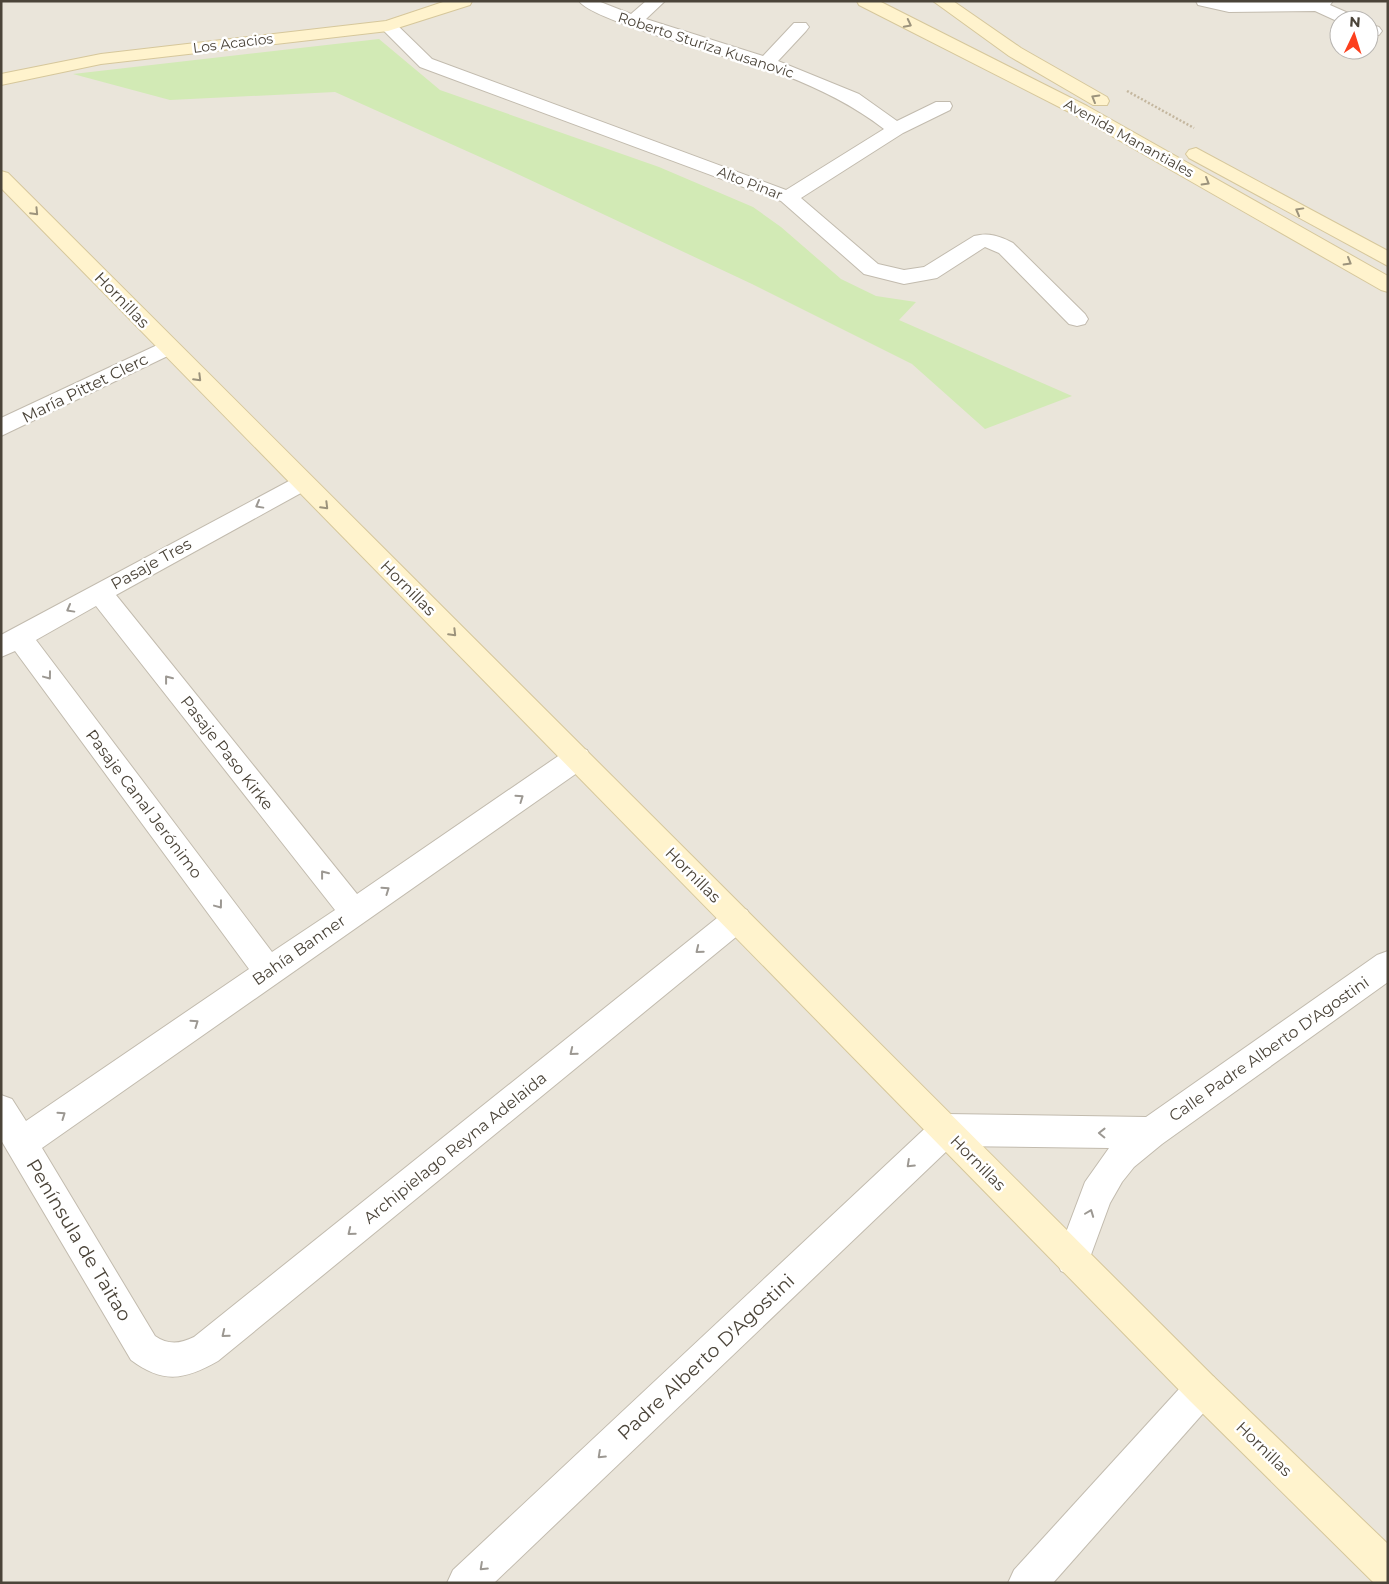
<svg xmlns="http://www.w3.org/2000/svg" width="1389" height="1584" font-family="Montserrat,sans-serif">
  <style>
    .residential { fill: #eae5da; fill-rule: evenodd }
    .green { fill: #d2eab5 }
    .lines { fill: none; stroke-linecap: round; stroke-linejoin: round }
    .street-casing { stroke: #c2bbae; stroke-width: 2 }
    .secondary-casing { stroke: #d6c79b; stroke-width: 2 }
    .path { stroke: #c4b79f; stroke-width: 2.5; stroke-dasharray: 2 2; stroke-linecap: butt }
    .street { fill: #fff; fill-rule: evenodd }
    .secondary { fill: #fff3cd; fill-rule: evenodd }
    .oneway { stroke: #9c937c }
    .oneway2 { stroke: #9c9892 }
    .labels { text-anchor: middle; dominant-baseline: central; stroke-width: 5; stroke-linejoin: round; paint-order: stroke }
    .far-street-label { font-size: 14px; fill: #4b4439; stroke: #fff }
    .street-label { font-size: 16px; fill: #4b4439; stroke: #fff }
    .near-street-label { font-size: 19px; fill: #4b4439; stroke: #fff }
  </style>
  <rect width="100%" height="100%" fill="#f6f3ec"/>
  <path class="residential" d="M1 1H1388V1583H1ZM1339 20H1369V50H1339Z"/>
  <path class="green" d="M379 39 440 90 659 167 753 207 781 227 841 279 876 296 916 302 899 320 1072 396 985 429 912 364 752 284 509 170 335 92 170 100 73 74Z"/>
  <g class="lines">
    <defs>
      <g id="street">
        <path d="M579 1H598L631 14 646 1H665L646 19 763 56 794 23H806L809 27 806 31 778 61 859 94 897 121 936 102H950L952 106 950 110 903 133 801 198 878 264 904 270 924 267 974 236C989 232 1000 236 1013 243L1085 314 1088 319 1085 324 1077 326 1069 324 999 253 985 247 937 278 904 284 864 274 781 201 420 67 379 26 382 22H394L432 59 786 190 884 129C853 105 820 89 784 75 749 62 593 22 579 1Z"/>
        <path d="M1196 1H1333L1330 5 1355 16 1358 20H1339V22L1315 11 1229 12 1198 5Z"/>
        <path d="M1369 24 1379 27 1382 31 1379 35H1369Z"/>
        <path d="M168 340 176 342 179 347 176 352 1 436V418Z"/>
        <path d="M302 474 310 476 314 482 310 488 116 595 357 894 567 750 577 747 587 750 591 758 587 766 42 1148 155 1336C168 1345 180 1344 194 1337L727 910 737 906 747 910 752 919 747 928 218 1361C185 1380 163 1384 131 1360L1 1140V1095L12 1099 26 1121 249 969 15 651 1 657V635ZM96 606 335 910 272 952 36 640Z"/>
        <path d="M1388 951V982L1162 1144 1134 1167 1122 1182 1110 1203 1085 1271 1073 1276 1061 1271 1056 1259 1085 1182 1109 1148 952 1146 494 1583H447L453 1570 935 1119 946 1114 1146 1117 1377 955Z"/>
        <path d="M1202 1371 1214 1377 1220 1389 1214 1401 1053 1583H1008L1014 1570 1190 1377Z"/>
      </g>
      <g id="secondary">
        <path d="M446 1H472L470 5 388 31 101 64 1 85V74L101 54 386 21Z"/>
        <path d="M857 1H879L1087 106 1388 276V292L1381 290 1073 114 859 5Z"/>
        <path d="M933 1H953L1021 48 1107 97 1109 101 1107 105H1093L1009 56Z"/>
        <path d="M1196 148 1388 251V266L1189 158 1186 154 1189 150Z"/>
        <path d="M1 171 8 173 1214 1377 1388 1544V1583H1374L1190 1401 1 188Z"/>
      </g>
    </defs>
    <use href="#street" class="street-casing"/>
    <use href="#secondary" class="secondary-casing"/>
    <path class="path" d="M1127 91 1194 128"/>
    <use href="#street" class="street"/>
    <use href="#secondary" class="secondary"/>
  </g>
  <defs><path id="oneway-chevron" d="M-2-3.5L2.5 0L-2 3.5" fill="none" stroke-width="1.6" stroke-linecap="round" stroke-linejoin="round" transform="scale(1.25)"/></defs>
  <g class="oneway">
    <use href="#oneway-chevron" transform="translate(908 24) rotate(27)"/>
    <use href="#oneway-chevron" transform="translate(1095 98) rotate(-150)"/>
    <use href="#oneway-chevron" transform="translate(1206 182) rotate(30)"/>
    <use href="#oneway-chevron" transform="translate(1299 211) rotate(-151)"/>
    <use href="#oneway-chevron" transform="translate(35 212) rotate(46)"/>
    <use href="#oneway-chevron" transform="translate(1348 262) rotate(30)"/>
    <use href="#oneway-chevron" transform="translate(198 378) rotate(45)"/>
    <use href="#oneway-chevron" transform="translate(325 506) rotate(45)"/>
    <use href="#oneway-chevron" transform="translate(453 633) rotate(45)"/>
  </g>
  <g class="oneway2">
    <use href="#oneway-chevron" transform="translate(259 505) rotate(151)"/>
    <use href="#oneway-chevron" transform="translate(70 609) rotate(151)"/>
    <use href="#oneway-chevron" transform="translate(48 676) rotate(53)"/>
    <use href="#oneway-chevron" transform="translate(168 679) rotate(-128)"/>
    <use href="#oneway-chevron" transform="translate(520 798) rotate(-35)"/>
    <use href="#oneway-chevron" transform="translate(324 874) rotate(-128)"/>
    <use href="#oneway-chevron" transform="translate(386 890) rotate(-35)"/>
    <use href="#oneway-chevron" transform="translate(219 905) rotate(53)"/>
    <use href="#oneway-chevron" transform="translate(699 950) rotate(141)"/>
    <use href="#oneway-chevron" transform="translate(195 1023) rotate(-35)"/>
    <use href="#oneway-chevron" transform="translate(573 1052) rotate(141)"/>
    <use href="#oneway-chevron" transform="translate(62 1115) rotate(-35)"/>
    <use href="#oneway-chevron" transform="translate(1102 1133) rotate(-179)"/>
    <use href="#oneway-chevron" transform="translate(910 1164) rotate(137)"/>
    <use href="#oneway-chevron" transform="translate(1090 1213) rotate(-69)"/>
    <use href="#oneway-chevron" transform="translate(351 1232) rotate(141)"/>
    <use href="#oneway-chevron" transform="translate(225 1334) rotate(141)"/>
    <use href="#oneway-chevron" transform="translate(601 1455) rotate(137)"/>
    <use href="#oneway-chevron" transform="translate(483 1567) rotate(137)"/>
  </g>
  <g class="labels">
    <g class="far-street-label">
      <text transform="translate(233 43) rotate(-7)">Los Acacios</text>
      <text transform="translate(706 45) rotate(18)">Roberto Sturiza Kusanovic</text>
      <text transform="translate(1129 138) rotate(29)">Avenida Manantiales</text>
      <text transform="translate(750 183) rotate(21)">Alto Pinar</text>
    </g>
    <g class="street-label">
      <text transform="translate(122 300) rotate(46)">Hornillas</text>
      <text transform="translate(85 388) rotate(-26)">María Pittet Clerc</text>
      <text transform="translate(151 564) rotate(-29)">Pasaje Tres</text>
      <text transform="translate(408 588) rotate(45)">Hornillas</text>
      <text transform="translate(227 753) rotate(52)">Pasaje Paso Kirke</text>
      <text transform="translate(144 804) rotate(53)">Pasaje Canal Jerónimo</text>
      <text transform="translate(693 875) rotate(45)">Hornillas</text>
      <text transform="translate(299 950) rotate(-35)">Bahía Banner</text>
      <text transform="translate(1269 1049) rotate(-35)">Calle Padre Alberto D'Agostini</text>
      <text transform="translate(455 1148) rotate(-39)">Archipielago Reyna Adelaida</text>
      <text transform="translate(978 1163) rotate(45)">Hornillas</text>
      <text transform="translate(1264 1449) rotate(44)">Hornillas</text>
    </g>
    <g class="near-street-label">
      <text transform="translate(79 1240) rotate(59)">Península de Taitao</text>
      <text transform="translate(706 1357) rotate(-43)">Padre Alberto D'Agostini</text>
    </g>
  </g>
  <rect width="1389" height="1584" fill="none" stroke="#4b4439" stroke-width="5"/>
  <g transform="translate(1354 35) rotate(4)"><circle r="24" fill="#ffffff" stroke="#b7b4b0"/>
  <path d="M0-4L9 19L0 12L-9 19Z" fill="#fc3f1d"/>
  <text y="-8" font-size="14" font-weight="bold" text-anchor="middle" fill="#4b4439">N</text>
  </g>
</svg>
